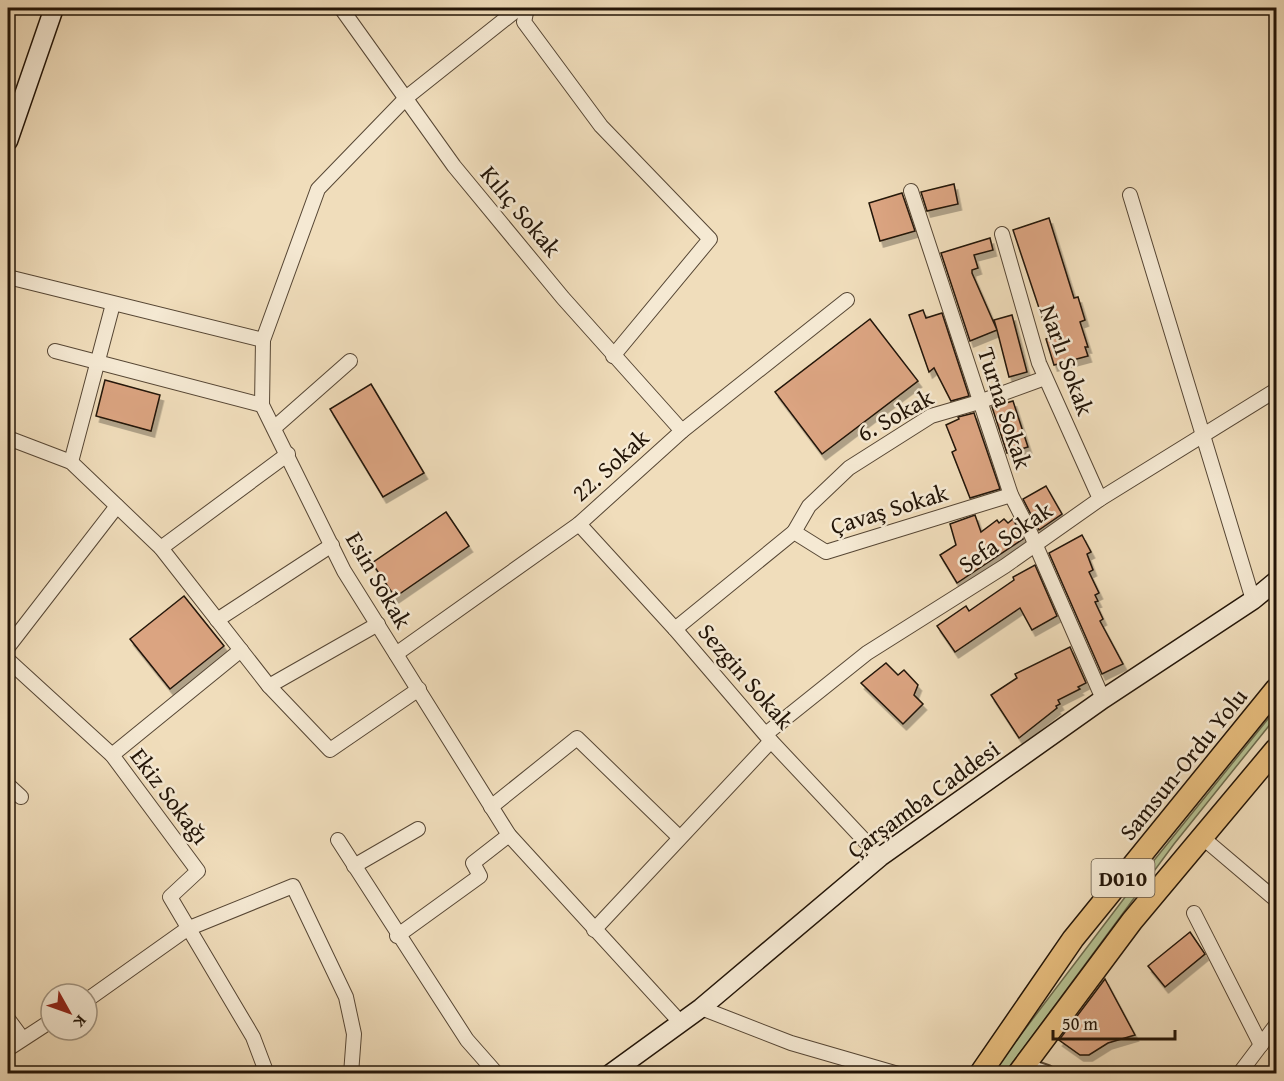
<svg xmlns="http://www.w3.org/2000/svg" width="1284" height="1081" font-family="'Gentium Book Plus',serif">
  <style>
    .green { fill: #b6c293; stroke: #6c6b4d; stroke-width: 1.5 }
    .building { fill: #dba481; stroke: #221407; stroke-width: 1.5; filter: url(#shadow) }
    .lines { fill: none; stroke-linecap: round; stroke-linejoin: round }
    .minor-casing { stroke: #564634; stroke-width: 16 }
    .tertiary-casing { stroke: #564634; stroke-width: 20 }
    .secondary-casing { stroke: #221407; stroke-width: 21 }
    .trunk-casing { stroke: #221407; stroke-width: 24 }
    .minor { stroke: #f5e9d3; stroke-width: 14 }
    .tertiary { stroke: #f5e9d3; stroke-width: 16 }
    .secondary { stroke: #f5e9d3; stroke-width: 18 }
    .trunk { stroke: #e8be7e; stroke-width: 21 }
    .labels { text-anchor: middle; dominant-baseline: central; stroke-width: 5; stroke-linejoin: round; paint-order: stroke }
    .shield { fill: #f5e9d3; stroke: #615444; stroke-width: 1.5 }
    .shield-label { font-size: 22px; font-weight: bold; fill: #221407 }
    .street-label { font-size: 24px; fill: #221407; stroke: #f5e9d3 }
  </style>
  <defs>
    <filter id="shadow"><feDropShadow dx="3.5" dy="6" stdDeviation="0" flood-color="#0004"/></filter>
  </defs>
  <rect width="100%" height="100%" fill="#f0ddbb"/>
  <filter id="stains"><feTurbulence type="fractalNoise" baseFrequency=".00333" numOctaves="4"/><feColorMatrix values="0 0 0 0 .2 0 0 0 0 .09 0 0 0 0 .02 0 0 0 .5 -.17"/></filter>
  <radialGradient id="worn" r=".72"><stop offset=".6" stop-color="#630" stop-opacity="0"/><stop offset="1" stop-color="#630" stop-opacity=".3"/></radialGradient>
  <path class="green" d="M1276 709V717L1174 844 1005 1073 991 1074 1135 884Z"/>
  <g class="building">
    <path d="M954 184 958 204 927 211 921 192Z"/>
    <path d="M902 193 915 231 880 241 869 203Z"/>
    <path d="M1049 218 1074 298 1078 297 1085 320 1080 322 1088 347H1085L1088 356 1054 365 1046 339 1049 338 1013 230Z"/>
    <path d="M990 238 993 250 974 255 978 268 972 270V273L997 330 994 320 1012 315 1027 372 1009 377 997 330 970 341 941 253Z"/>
    <path d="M923 310 926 318 942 313 969 396 951 401 934 368 929 372 909 315Z"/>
    <path d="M870 319 918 381 822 454 775 392Z"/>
    <path d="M105 380 160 395 151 431 96 416Z"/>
    <path d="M371 384 424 473 383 497 330 409Z"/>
    <path d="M1013 401 1028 447 1007 453 992 407Z"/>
    <path d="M974 413 1000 489 970 498 952 452 956 450 946 425 959 419 958 417Z"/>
    <path d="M1046 486 1062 514 1039 530 1023 499Z"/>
    <path d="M446 512 469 546 395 597 372 563Z"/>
    <path d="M975 515 981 532 997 520 999 523 1004 519 1008 523 1013 519 1023 539 957 583 940 555 956 545 950 524Z"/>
    <path d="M1082 535 1091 552 1087 554 1093 570 1089 572 1099 593 1095 595 1098 601 1095 602 1103 619 1100 621 1123 664 1102 674 1049 553Z"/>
    <path d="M1035 565 1057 616 1032 630 1020 608 955 652 937 626 966 606 969 611 1014 580 1013 577Z"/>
    <path d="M184 596 224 646 170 689 130 639Z"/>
    <path d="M1070 647 1086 683 1078 687 1080 689 1058 700 1060 704 1056 706 1057 708 1019 738 991 695 1017 678 1015 674Z"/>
    <path d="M886 663 898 675 904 670 918 685 914 695 923 704 903 724 861 683Z"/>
    <path d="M1190 932 1205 954 1165 987 1148 966Z"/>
    <path d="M1105 979 1135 1035 1108 1043 1089 1055H1080L1059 1040Z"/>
  </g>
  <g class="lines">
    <defs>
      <g id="minor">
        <path d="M341 8 454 166 563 298 682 431"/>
        <path d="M527 8 524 22 601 126 710 239 613 356"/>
        <path d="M911 191 1011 495 1030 532 1103 699"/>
        <path d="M1130 195 1253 600"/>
        <path d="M1002 234 1039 363 1100 499"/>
        <path d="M8 277 263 340 262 405 344 571 509 835 680 1022"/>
        <path d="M263 340 318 189 407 97 519 8"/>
        <path d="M55 351 262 405"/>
        <path d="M274 428 350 361"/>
        <path d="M8 438 71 462 161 548 269 686 330 750 419 689"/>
        <path d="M71 462 113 304"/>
        <path d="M579 524 675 629 771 741 880 857"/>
        <path d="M794 532 809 506 849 468 931 416 979 402 1045 378"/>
        <path d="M161 548 288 454"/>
        <path d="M217 620 332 545"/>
        <path d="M675 629 794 532 826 552 1011 495"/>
        <path d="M8 647 117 506"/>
        <path d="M396 654 579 524 682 431 847 300"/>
        <path d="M8 660 112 755 198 871 170 897 253 1037 267 1074"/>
        <path d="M269 686 378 624"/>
        <path d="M767 733 867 653 1005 566 1100 499 1276 390"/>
        <path d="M112 755 241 650"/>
        <path d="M8 785 21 797"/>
        <path d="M491 807 577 738 679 837"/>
        <path d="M1203 838 1276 900"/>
        <path d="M338 840 467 1040 497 1074"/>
        <path d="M354 866 418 829"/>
        <path d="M1194 913 1261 1045"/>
        <path d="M594 930 771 741"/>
        <path d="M397 936 480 876 473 863 509 835"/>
        <path d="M87 1000 187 929 293 886 346 997 354 1034 351 1074"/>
        <path d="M701 1008 791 1043 898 1074"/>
        <path d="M8 1019 22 1038"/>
        <path d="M8 1049 51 1021"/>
        <path d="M1239 1074 1276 1025"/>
      </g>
      <path id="tertiary" d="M1024 1066 1047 1074"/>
      <g id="secondary">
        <path d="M8 141 54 8"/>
        <path d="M610 1074 701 1008 880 857 1103 699 1253 600 1276 581"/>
      </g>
      <g id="trunk">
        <path d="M980 1074 1073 939 1276 689"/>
        <path d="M1018 1074 1132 921 1276 749"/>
      </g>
    </defs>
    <use href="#minor" class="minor-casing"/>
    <use href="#tertiary" class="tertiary-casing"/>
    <use href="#secondary" class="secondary-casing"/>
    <use href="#trunk" class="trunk-casing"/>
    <use href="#minor" class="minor"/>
    <use href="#tertiary" class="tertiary"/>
    <use href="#secondary" class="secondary"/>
    <use href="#trunk" class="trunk"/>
  </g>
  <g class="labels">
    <rect class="shield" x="1091.5" y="859" width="63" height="38" rx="4.5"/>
    <g class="shield-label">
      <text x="1123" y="878">D010</text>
    </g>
    <g class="street-label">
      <text transform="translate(521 211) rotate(50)">Kılıç Sokak</text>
      <text transform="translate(1067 360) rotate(70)">Narlı Sokak</text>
      <text transform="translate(1005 408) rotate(72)">Turna Sokak</text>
      <text transform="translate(895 415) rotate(-29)">6. Sokak</text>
      <text transform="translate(610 465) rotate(-42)">22. Sokak</text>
      <text transform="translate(889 509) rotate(-17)">Çavaş Sokak</text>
      <text transform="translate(1005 537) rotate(-34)">Sefa Sokak</text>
      <text transform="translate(379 580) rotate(60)">Esin Sokak</text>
      <text transform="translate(746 676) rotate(49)">Sezgin Sokak</text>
      <text transform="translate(1183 764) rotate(-51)">Samsun-Ordu Yolu</text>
      <text transform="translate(170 796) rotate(53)">Ekiz Sokağı</text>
      <text transform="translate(923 799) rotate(-36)">Çarşamba Caddesi</text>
    </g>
  </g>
  <rect width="1284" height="1081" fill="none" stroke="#f0ddbb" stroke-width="30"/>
  <rect x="9" y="9" width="1266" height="1063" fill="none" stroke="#221407" stroke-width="3"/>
  <rect x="15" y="15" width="1254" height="1051" fill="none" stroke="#221407" stroke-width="1.5"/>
  <g transform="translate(69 1012) rotate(130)"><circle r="28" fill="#f5e9d3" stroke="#a19481" stroke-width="1.5"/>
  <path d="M0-4.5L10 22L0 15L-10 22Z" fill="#8f2418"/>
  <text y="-9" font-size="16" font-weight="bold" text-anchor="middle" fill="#221407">K</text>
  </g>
  <path d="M1053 1030v9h122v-9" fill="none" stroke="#221407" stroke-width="3"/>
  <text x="1062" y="1030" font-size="18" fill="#221407" stroke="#f5e9d3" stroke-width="4.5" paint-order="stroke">50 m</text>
  <rect width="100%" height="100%" filter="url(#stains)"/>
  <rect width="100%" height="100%" fill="url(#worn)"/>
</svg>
